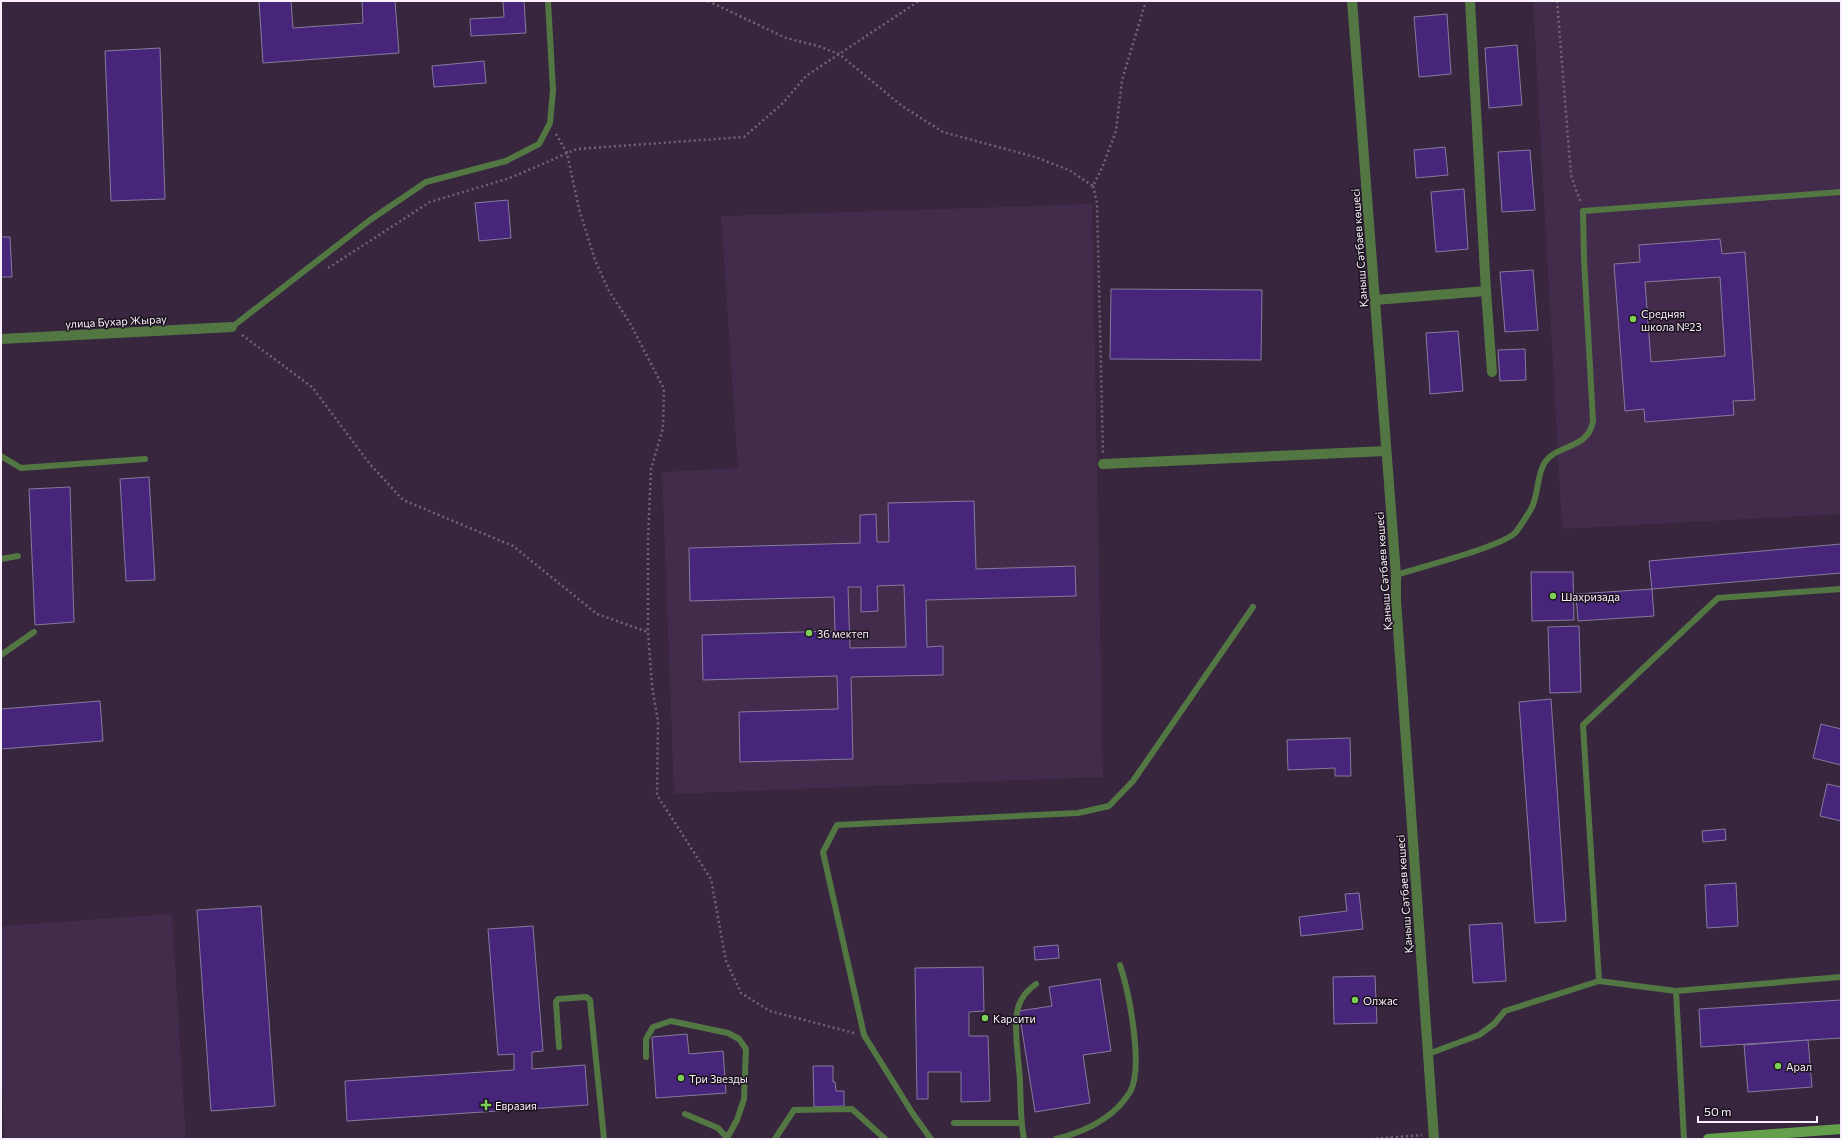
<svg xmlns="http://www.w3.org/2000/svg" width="1842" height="1140" font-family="Commissioner,sans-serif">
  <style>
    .built { fill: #432b4b }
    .building { fill: #47257a; stroke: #857b9d; fill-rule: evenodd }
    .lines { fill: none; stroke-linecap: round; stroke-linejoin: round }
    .path { stroke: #736378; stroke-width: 2.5; stroke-dasharray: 2 3; stroke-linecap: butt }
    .lane { stroke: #527743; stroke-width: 6 }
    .street { stroke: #527743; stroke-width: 10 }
    .secondary { stroke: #64a04b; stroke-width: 10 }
    .poi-dot { fill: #7bd155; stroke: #1a121d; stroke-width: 1.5 }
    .labels { text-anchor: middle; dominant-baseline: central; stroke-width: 3; stroke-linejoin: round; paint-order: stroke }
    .street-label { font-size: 11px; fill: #faf0fd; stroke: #1a121d }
    .poi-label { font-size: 11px; fill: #faf0fd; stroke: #1a121d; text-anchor: start }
  </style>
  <rect width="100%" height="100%" fill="#38253e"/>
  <g class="built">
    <path d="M1533 1H1841V514L1562 529Z"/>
    <path d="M1092 204 1103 777 674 794 662 472 738 468 721 216Z"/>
    <path d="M172 914 186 1139H5L1 1077V926Z"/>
  </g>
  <g class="building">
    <path d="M259 1H291L293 28 363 23 362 1H395L399 53 263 63Z"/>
    <path d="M503 1H524L526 33 471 36 470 19 504 17Z"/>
    <path d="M1447 14 1451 74 1419 77 1414 17Z"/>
    <path d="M1517 45 1522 105 1489 108 1485 48Z"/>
    <path d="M160 48 165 199 111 201 105 51Z"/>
    <path d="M484 61 486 83 434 87 432 66Z"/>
    <path d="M1445 147 1448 175 1416 178 1414 150Z"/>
    <path d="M1530 150 1535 210 1502 212 1498 152Z"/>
    <path d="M1464 189 1468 249 1436 252 1431 192Z"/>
    <path d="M508 200 511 238 479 241 475 203Z"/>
    <path d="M1 237H10L12 277H1Z"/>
    <path d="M1720 239 1722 254 1745 252 1755 400 1733 401 1734 415 1645 422 1644 409 1625 411 1614 264 1640 262 1639 245ZM1720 277 1725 356 1651 362 1645 282Z"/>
    <path d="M1533 270 1538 330 1505 332 1500 272Z"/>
    <path d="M1111 289 1262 290 1261 360 1110 359Z"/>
    <path d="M1458 331 1463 391 1430 394 1426 333Z"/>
    <path d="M1525 349 1526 380 1500 381 1498 350Z"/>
    <path d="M149 477 155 580 126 581 120 479Z"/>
    <path d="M70 487 74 622 35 625 29 489Z"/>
    <path d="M974 501 976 569 1075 566 1076 596 926 600 927 647 943 646V675L851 677 853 759 740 762 739 712 838 709 837 676 703 680 702 635 835 631 834 597 690 601 689 548 860 543V515L876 514 877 542H889L888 503ZM904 585 906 647 850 648 848 587H861V612L878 611 877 586Z"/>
    <path d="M1841 544V573L1652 589 1649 561Z"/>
    <path d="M1531 572H1573L1574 620 1532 621Z"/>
    <path d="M1652 589 1654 616 1578 621 1576 594Z"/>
    <path d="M1579 626 1581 692 1550 693 1548 627Z"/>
    <path d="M1551 699 1566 921 1535 923 1519 702Z"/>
    <path d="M100 701 103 741 1 749V709Z"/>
    <path d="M1821 724 1841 729V765L1813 758Z"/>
    <path d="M1350 738 1351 776H1335V768L1288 770 1287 740Z"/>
    <path d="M1827 784 1841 787V821L1820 816Z"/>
    <path d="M1725 829 1726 840 1703 842 1702 831Z"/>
    <path d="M1736 883 1738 926 1707 928 1705 885Z"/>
    <path d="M1359 893 1363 929 1301 936 1299 917 1347 911 1345 894Z"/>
    <path d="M261 906 275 1106 211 1111 197 910Z"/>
    <path d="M1502 923 1506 981 1473 983 1469 925Z"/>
    <path d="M533 926 543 1051 532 1052V1069L585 1065 588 1105 347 1121 345 1081 514 1070V1054L498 1055 488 929Z"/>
    <path d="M1058 945 1059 958 1035 960 1034 947Z"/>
    <path d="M983 967 984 1011 969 1012V1036H988L990 1101 961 1102V1072H928V1099H917L915 968Z"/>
    <path d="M1375 976 1377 1023 1334 1024 1333 977Z"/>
    <path d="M1100 979 1111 1051 1083 1055 1090 1103 1035 1112 1019 1011 1052 1006 1049 987Z"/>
    <path d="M1841 1000V1038L1701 1047 1699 1009Z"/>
    <path d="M687 1034 689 1054 723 1051 726 1093 656 1098 652 1037Z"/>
    <path d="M1808 1040 1812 1087 1748 1092 1744 1045Z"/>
    <path d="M813 1066H833V1082H835L836 1091H844V1106L814 1107Z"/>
  </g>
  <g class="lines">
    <g class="path">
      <path d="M708 1 786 38 818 46 839 54 902 106 943 132 1035 157 1069 170 1093 186 1102 168 1116 131 1122 80 1146 1"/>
      <path d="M1557 1 1571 175 1580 201"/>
      <path d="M556 134 567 153 579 209 595 260 609 291 630 323 664 389 663 428 651 469 648 540V632"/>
      <path d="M1093 186 1097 203 1103 453"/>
      <path d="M328 268 430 202 510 178 577 149 744 137 783 103 806 76 919 1"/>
      <path d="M242 335 312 387 369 463 403 500 513 546 597 614 648 632 652 686 658 721 657 795 711 879 726 961 741 993 770 1011 854 1033"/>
      <path d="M1371 1139 1422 1135"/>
    </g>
    <g class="lane">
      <path d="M232 327 370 220 426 182 506 161 539 144 550 123 553 90 548 1"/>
      <path d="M1 456 21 468 145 459"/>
      <path d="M1 559 18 556"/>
      <path d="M1396 575C1420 567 1502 547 1516 532 1521 525 1527 516 1531 509 1539 495 1536 476 1545 462 1559 443 1588 450 1593 421L1584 259 1583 211 1841 192"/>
      <path d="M1 655 34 632"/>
      <path d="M1599 981 1583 725 1718 598 1841 589"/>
      <path d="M559 1047 556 1002 558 999 586 997 590 1000 604 1139"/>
      <path d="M1428 1054 1479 1035 1494 1024 1505 1011 1599 981 1676 991"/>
      <path d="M646 1057V1039L653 1027 671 1021 728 1033 739 1039 746 1049 744 1099 737 1120 727 1138"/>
      <path d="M685 1114 718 1128 728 1139"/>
      <path d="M954 1123H1021"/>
      <path d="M775 1139 794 1110 852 1109 885 1139"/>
      <path d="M931 1139 913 1114 864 1035 823 852 837 825 1078 813 1109 806 1133 781 1253 607"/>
      <path d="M1024 1139C1020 1120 1021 1101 1020 1081 1019 1062 1013 1025 1018 1008 1021 997 1027 991 1036 984"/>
      <path d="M1056 1139C1084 1132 1114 1118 1130 1092 1144 1068 1129 992 1120 965"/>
      <path d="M1684 1139 1676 991 1841 977"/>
    </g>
    <g class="street">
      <path d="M1352 1 1396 575V600L1434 1139"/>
      <path d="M1470 1 1486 291 1492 372"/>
      <path d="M1375 300 1486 291"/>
      <path d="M1 339 232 327"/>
      <path d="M1103 464 1386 451"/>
    </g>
    <path class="secondary" d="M1708 1139 1841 1129"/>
  </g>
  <g class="poi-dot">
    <circle cx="1633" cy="319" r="4"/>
    <circle cx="1553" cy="596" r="4"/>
    <circle cx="809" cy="633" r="4"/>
    <circle cx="1355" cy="1000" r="4"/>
    <circle cx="985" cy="1018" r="4"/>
    <circle cx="1778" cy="1066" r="4"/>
    <circle cx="681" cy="1078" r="4"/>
    <path d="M484 1099h4v4h4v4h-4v4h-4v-4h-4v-4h4z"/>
  </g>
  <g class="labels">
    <g class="street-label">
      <text transform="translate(1359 248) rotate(-94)">Қаныш Сәтбаев көшесі</text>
      <text transform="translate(116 321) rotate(-3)">улица Бухар Жырау</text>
      <text transform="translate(1383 571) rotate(-94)">Қаныш Сәтбаев көшесі</text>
      <text transform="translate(1404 894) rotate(-94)">Қаныш Сәтбаев көшесі</text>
    </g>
    <g class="poi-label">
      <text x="1641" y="313">Средняя<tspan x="1641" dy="13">школа №23</tspan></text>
      <text x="1561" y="596">Шахризада</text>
      <text x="817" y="633">36 мектеп</text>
      <text x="1363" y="1000">Олжас</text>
      <text x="993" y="1018">Карсити</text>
      <text x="1786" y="1066">Арал</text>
      <text x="689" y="1078">Три Звезды</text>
      <text x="495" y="1105">Евразия</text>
    </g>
  </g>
  <rect width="1842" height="1140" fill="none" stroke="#faf0fd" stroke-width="4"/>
  <path d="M1698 1116v6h119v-6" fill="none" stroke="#faf0fd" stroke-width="2"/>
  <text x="1704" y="1116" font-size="12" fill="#faf0fd" stroke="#1a121d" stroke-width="3" paint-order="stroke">50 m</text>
</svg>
